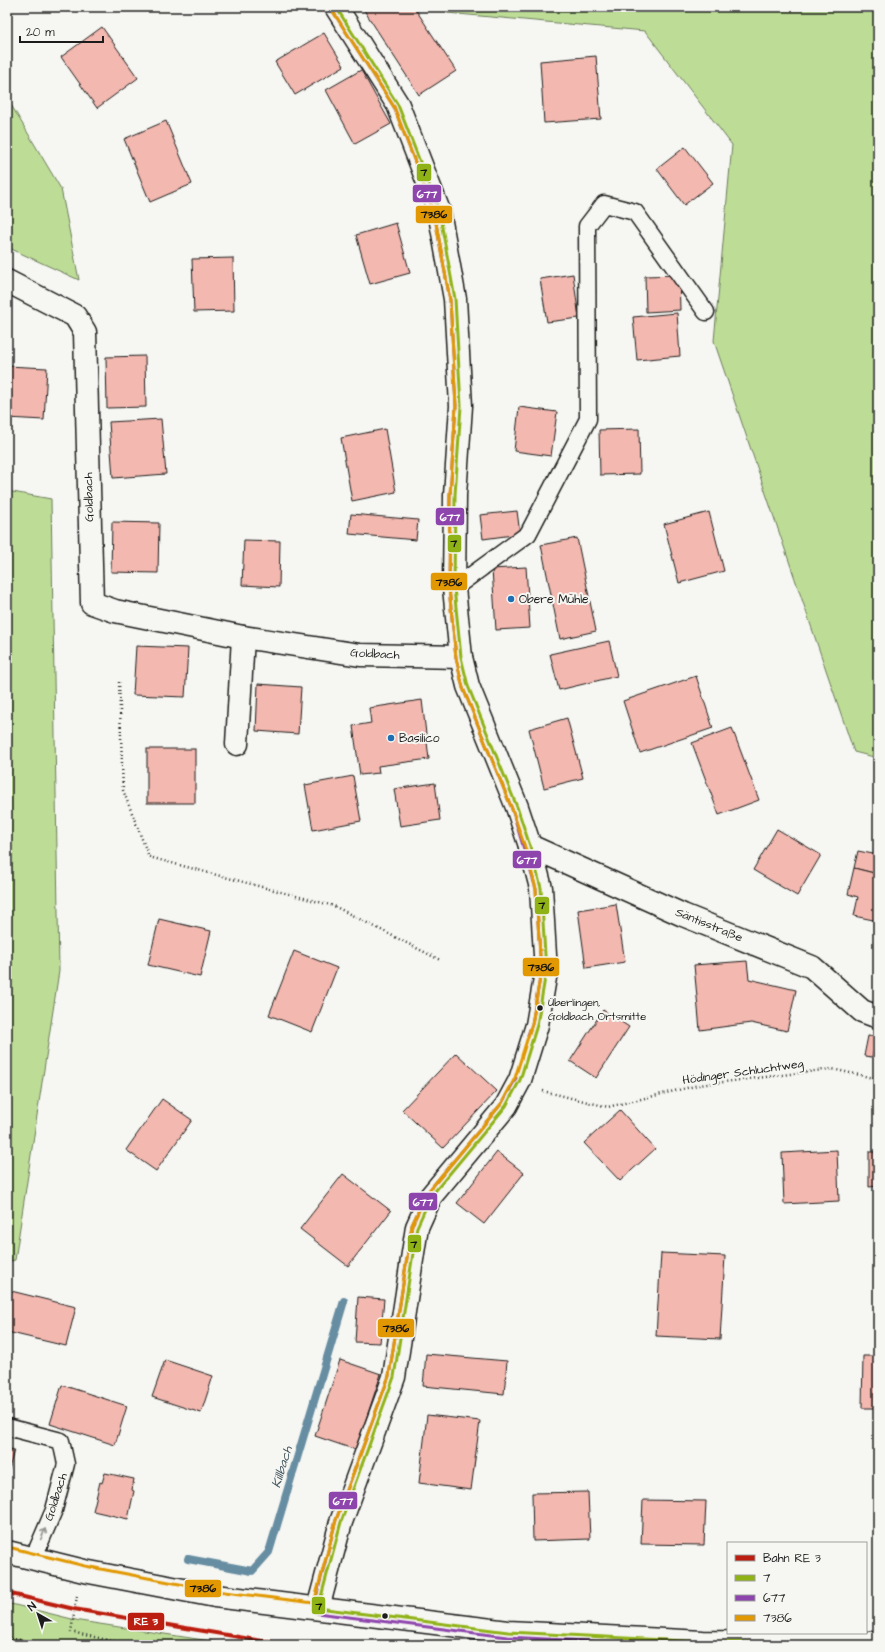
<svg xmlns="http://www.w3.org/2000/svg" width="885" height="1652" font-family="'Architects Daughter',sans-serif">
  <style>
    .green { fill: #bddd97; stroke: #6c7c5a }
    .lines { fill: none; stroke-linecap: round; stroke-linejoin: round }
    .stream { stroke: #668da1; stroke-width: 8 }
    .building { fill: #f3b8af; stroke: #1c1c1c }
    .service-casing { stroke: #1c1c1c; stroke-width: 19 }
    .minor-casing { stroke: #1c1c1c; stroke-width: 25 }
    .tertiary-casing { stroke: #1c1c1c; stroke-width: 25 }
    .path { stroke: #1c1c1c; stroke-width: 2.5; stroke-dasharray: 1 3; stroke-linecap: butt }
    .service { stroke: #f6f6f2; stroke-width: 16 }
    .minor { stroke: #f6f6f2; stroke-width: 22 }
    .tertiary { stroke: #f6f6f2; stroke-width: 22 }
    .bus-1-casing { stroke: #f6f6f2; stroke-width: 6 }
    .bus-2-casing { stroke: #f6f6f2; stroke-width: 6 }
    .bus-3-casing { stroke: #f6f6f2; stroke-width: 6 }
    .bus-1 { stroke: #8fb216; stroke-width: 3 }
    .bus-2 { stroke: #8e44ad; stroke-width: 3 }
    .bus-3 { stroke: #e19803; stroke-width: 3 }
    .rail-1-casing { stroke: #f6f6f2; stroke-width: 7 }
    .rail-1 { stroke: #bb1e10; stroke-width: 4 }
    .oneway { stroke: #949492 }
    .poi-dot { fill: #1f6fb2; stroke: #f6f6f2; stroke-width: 1.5 }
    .bus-dot { fill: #1c1c1c; stroke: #f6f6f2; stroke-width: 1.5 }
    .labels { text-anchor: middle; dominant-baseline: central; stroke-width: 4; stroke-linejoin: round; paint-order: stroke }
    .bus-label { font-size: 11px; fill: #1c1c1c; stroke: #f6f6f2; text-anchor: start }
    .street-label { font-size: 12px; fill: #1c1c1c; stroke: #f6f6f2 }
    .poi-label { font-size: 12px; fill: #1c1c1c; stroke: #f6f6f2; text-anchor: start }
    .water-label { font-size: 13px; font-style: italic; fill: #41555e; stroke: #f6f6f2 }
    .line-badge { stroke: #f6f6f2; stroke-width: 1.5 }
    .badge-label { font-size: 11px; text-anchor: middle; font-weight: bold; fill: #fff }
    .pale-badge-label { font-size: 11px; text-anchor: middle; font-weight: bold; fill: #111 }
  </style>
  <rect width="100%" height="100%" fill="#f6f6f2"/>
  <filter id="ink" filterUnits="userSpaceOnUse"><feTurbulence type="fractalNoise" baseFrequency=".025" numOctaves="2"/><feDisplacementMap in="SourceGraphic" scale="8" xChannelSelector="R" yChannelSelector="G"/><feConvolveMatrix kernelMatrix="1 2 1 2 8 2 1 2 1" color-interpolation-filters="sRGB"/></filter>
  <g filter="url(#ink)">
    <g class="green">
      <path d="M443 7H878V758L854 752 714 341 732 145 645 31 447 13Z"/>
      <path d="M7 98 61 189 79 280 7 247Z"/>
      <path d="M7 491 51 499 59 971 15 1260 7 1262Z"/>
      <path d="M7 1603 80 1621 236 1645H7Z"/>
    </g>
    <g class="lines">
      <g class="stream">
        <path d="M188 1559 252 1571 269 1552 344 1301"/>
        <path d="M141 1645 143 1643"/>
      </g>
    </g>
    <g class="building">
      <path d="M362 7H414L456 71 419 95Z"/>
      <path d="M102 27 138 78 97 108 61 57Z"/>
      <path d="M324 33 344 66 295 95 275 62Z"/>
      <path d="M596 56 601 119 544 123 540 61Z"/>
      <path d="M361 70 391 124 355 144 326 90Z"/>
      <path d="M166 121 192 184 150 202 124 139Z"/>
      <path d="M685 147 713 183 684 205 657 169Z"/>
      <path d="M396 223 410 273 370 284 356 235Z"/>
      <path d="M233 258 234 311 194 312 192 259Z"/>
      <path d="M573 274 579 318 547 322 540 279Z"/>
      <path d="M679 275 680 310 646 312 645 276Z"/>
      <path d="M677 313 680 356 637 360 633 317Z"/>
      <path d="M145 356 146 407 107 408 106 357Z"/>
      <path d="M7 366 47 368 44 420 7 418Z"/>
      <path d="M519 407 557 412 551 456 514 451Z"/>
      <path d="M161 419 166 474 113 478 109 422Z"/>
      <path d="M385 429 396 492 352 501 341 438Z"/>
      <path d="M639 429 640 474 600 475 599 430Z"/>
      <path d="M517 511 520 534 483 539 480 515Z"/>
      <path d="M709 512 724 571 679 583 664 524Z"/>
      <path d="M351 514 418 520 416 540 349 534Z"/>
      <path d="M112 522 159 523 158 573 111 572Z"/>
      <path d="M577 538 596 631 560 639 541 545Z"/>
      <path d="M244 540 280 541 279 587 242 585Z"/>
      <path d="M526 567 530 628 496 630 492 569Z"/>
      <path d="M609 641 617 676 559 690 550 654Z"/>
      <path d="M136 646 188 648 185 697 133 695Z"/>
      <path d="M696 676 713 728 640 753 623 701Z"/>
      <path d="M258 684 301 687 298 734 256 731Z"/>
      <path d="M422 700 429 759 378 766 379 773 360 775 353 726 371 723 369 708Z"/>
      <path d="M567 718 583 778 544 788 529 729Z"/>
      <path d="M732 728 759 800 719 815 692 743Z"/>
      <rect x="147" y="749" width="48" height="54"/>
      <path d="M353 776 361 821 313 830 305 785Z"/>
      <path d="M435 783 440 820 400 826 394 789Z"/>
      <path d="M777 829 821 855 797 896 753 870Z"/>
      <path d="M858 851 878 855V874L854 868Z"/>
      <path d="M854 868 878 874V921L854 916 858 897 848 894Z"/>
      <path d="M616 904 625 962 586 968 578 910Z"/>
      <path d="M159 919 211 931 200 977 148 965Z"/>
      <path d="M294 951 337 968 312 1032 269 1015Z"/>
      <path d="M747 961 749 979 796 990 787 1031 751 1023 700 1030 694 965Z"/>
      <path d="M603 1010 629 1027 596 1078 570 1061Z"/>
      <path d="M868 1036 877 1037 872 1057 864 1056Z"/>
      <path d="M456 1053 497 1091 443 1148 402 1110Z"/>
      <path d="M162 1099 192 1120 156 1171 126 1150Z"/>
      <path d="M620 1110 655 1149 620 1181 584 1143Z"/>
      <path d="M837 1150 839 1201 784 1204 782 1153Z"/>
      <path d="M497 1152 524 1173 484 1224 457 1203Z"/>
      <path d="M869 1152H878V1186L869 1187Z"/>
      <path d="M343 1174 391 1211 348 1266 300 1229Z"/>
      <path d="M661 1253 725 1256 720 1339 656 1336Z"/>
      <path d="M7 1290 76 1307 66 1346 7 1332Z"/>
      <path d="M358 1297 384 1299 380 1343 355 1342Z"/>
      <path d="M426 1354 507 1361 504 1394 423 1386Z"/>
      <path d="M863 1356H878V1408H862Z"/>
      <path d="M165 1360 213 1376 201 1413 152 1397Z"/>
      <path d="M340 1360 381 1374 356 1450 315 1436Z"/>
      <path d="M62 1385 127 1406 115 1445 50 1424Z"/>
      <path d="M427 1415 480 1421 471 1490 419 1483Z"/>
      <path d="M7 1448 14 1450 7 1477Z"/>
      <path d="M105 1473 134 1479 132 1490 134 1491 128 1519 93 1511 100 1482 102 1483Z"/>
      <path d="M588 1492 590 1539 533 1541 532 1493Z"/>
      <path d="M643 1500 706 1501 704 1545 641 1544Z"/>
    </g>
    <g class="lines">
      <defs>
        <g id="service">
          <path d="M454 588 528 534 588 419 587 226 604 204 635 212 706 312"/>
          <path d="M7 1427 61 1441 66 1464 54 1510 33 1559"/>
        </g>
        <g id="minor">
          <path d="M7 281 75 316 85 332 92 603 115 611 243 637 360 655 461 657"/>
          <path d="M237 744 243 637"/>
          <path d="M530 846 683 915 812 967 862 1011 878 1017"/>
        </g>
        <g id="tertiary">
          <path d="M7 1552 84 1571 215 1596 508 1632 703 1642 878 1643"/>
          <path d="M318 1608 341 1522 394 1377 417 1227 431 1196 506 1106 520 1080 537 1025 546 972 541 888 530 846 517 807 468 686 461 657 454 588 455 495 461 406 455 299 439 211 398 105 336 7"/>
        </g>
      </defs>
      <use href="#service" class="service-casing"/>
      <use href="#minor" class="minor-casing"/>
      <use href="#tertiary" class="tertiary-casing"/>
      <g class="path">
        <path d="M119 682 123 790 149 857 334 906 440 960"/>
        <path d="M543 1091 608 1107 699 1085 832 1069 878 1079"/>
        <path d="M77 1596 71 1632 131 1645"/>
        <path d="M7 1638 53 1645"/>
        <path d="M100 1645 101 1639"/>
      </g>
      <use href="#service" class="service"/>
      <use href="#minor" class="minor"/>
      <use href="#tertiary" class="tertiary"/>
      <defs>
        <path id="bus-1" d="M336 7 398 105 439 211 455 299 461 406 455 495 454 588 461 657 468 686 517 807 530 846 541 888 546 972 537 1025 520 1080 506 1106 431 1196 417 1227 394 1377 341 1522 318 1608 508 1632 703 1642 878 1643"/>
        <g id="bus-2">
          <path d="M332 10 394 107 434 212 450 300 456 406 450 495 449 588 456 658 463 688 512 809 536 889 541 972 532 1024 528 1035"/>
          <path d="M516 1078 502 1103 427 1193 412 1225 389 1376 336 1520 313 1609 317 1613 507 1637 664 1645"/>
        </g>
        <path id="bus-3" d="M8 1547 85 1566 216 1591 314 1603 336 1520 389 1376 412 1225 427 1193 502 1103 515 1078 532 1024 541 972 536 889 525 847 512 809 463 688 456 658 449 588 450 495 456 406 450 300 434 212 394 107 332 10"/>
      </defs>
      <use href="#bus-1" class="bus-1-casing"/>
      <use href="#bus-2" class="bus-2-casing"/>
      <use href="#bus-3" class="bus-3-casing"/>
      <use href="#bus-1" class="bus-1"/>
      <use href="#bus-2" class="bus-2"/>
      <use href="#bus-3" class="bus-3"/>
      <defs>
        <path id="rail-1" d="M7 1593 74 1609 286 1645"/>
      </defs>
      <use href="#rail-1" class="rail-1-casing"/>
      <use href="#rail-1" class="rail-1"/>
    </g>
    <defs><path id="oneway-shaft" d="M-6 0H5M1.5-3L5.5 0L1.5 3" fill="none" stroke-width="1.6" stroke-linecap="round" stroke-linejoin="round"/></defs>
    <use class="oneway" href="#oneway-shaft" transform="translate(43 1534) rotate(-67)"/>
  </g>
  <g class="poi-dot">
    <circle cx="511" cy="599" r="4"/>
    <circle cx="391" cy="738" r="4"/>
  </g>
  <g class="bus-dot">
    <circle cx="540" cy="1008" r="3.5"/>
    <circle cx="385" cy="1616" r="3.5"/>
  </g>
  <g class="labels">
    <g class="bus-label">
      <text x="548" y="1002">Überlingen,<tspan x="548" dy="14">Goldbach Ortsmitte</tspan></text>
    </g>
    <g class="street-label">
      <text transform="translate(89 497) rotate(-91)">Goldbach</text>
      <text transform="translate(375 654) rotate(3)">Goldbach</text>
      <text transform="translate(709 925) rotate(22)">Säntisstraße</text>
      <text transform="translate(743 1072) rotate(-8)">Hödinger Schluchtweg</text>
      <text transform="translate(56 1497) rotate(-72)">Goldbach</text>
    </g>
    <g class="poi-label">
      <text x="519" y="599">Obere Mühle</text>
      <text x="399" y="738">Basilico</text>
    </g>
    <g class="water-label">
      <text transform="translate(282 1467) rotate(-73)">Killbach</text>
    </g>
  </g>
  <g class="line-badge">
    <rect x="416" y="163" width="16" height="19" rx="4" fill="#8fb216"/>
    <rect x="412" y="184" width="30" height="19" rx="4" fill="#8e44ad"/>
    <rect x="415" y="205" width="38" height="19" rx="4" fill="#e19803"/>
    <rect x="435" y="507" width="30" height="19" rx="4" fill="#8e44ad"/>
    <rect x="447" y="534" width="15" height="19" rx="4" fill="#8fb216"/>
    <rect x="430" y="572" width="38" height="19" rx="4" fill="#e19803"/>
    <rect x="512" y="850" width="30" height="19" rx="4" fill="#8e44ad"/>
    <rect x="534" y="896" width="16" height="19" rx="4" fill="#8fb216"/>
    <rect x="522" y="957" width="38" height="20" rx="4" fill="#e19803"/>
    <rect x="408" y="1192" width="30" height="19" rx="4" fill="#8e44ad"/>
    <rect x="407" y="1234" width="15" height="19" rx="4" fill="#8fb216"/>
    <rect x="377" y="1318" width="38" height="20" rx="4" fill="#e19803"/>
    <rect x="328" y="1491" width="30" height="19" rx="4" fill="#8e44ad"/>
    <rect x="184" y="1579" width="38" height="19" rx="4" fill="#e19803"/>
    <rect x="311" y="1596" width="15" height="19" rx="4" fill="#8fb216"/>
    <rect x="127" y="1612" width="38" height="19" rx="4" fill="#bb1e10"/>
  </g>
  <g class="badge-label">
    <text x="427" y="198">677</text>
    <text x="450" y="521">677</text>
    <text x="527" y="864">677</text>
    <text x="423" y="1206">677</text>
    <text x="343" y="1505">677</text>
    <text x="146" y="1625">RE 3</text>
  </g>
  <g class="pale-badge-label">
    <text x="424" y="176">7</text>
    <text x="434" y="218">7386</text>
    <text x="454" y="547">7</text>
    <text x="449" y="586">7386</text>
    <text x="542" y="909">7</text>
    <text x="541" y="971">7386</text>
    <text x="414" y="1248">7</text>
    <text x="396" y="1332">7386</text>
    <text x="203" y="1592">7386</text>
    <text x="319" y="1610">7</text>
  </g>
  <rect width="885" height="1652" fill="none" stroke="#f6f6f2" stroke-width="24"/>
  <rect x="12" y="12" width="861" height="1628" fill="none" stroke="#1c1c1c" stroke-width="1.5" filter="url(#ink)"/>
  <rect x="727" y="1542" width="140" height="92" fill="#f6f6f2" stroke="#9f9f9c"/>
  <rect x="735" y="1555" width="20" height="6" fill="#bb1e10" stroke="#9f9f9c"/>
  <text x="763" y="1562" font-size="12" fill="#1c1c1c">Bahn RE 3</text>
  <rect x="735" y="1575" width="20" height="6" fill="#8fb216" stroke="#9f9f9c"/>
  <text x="763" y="1582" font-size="12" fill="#1c1c1c">7</text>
  <rect x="735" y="1595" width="20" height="6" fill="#8e44ad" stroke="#9f9f9c"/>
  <text x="763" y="1602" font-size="12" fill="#1c1c1c">677</text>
  <rect x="735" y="1615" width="20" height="6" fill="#e19803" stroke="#9f9f9c"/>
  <text x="763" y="1622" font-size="12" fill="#1c1c1c">7386</text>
  <g transform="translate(38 1614) rotate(321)" stroke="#f6f6f2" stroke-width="3" paint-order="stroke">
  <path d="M0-3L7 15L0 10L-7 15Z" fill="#1c1c1c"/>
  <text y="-6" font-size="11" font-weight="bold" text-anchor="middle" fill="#1c1c1c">N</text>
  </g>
  <path d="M20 36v6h83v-6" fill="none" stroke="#1c1c1c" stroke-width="2"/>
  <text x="26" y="36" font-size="12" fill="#1c1c1c" stroke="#f6f6f2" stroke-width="3" paint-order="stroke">20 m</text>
</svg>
